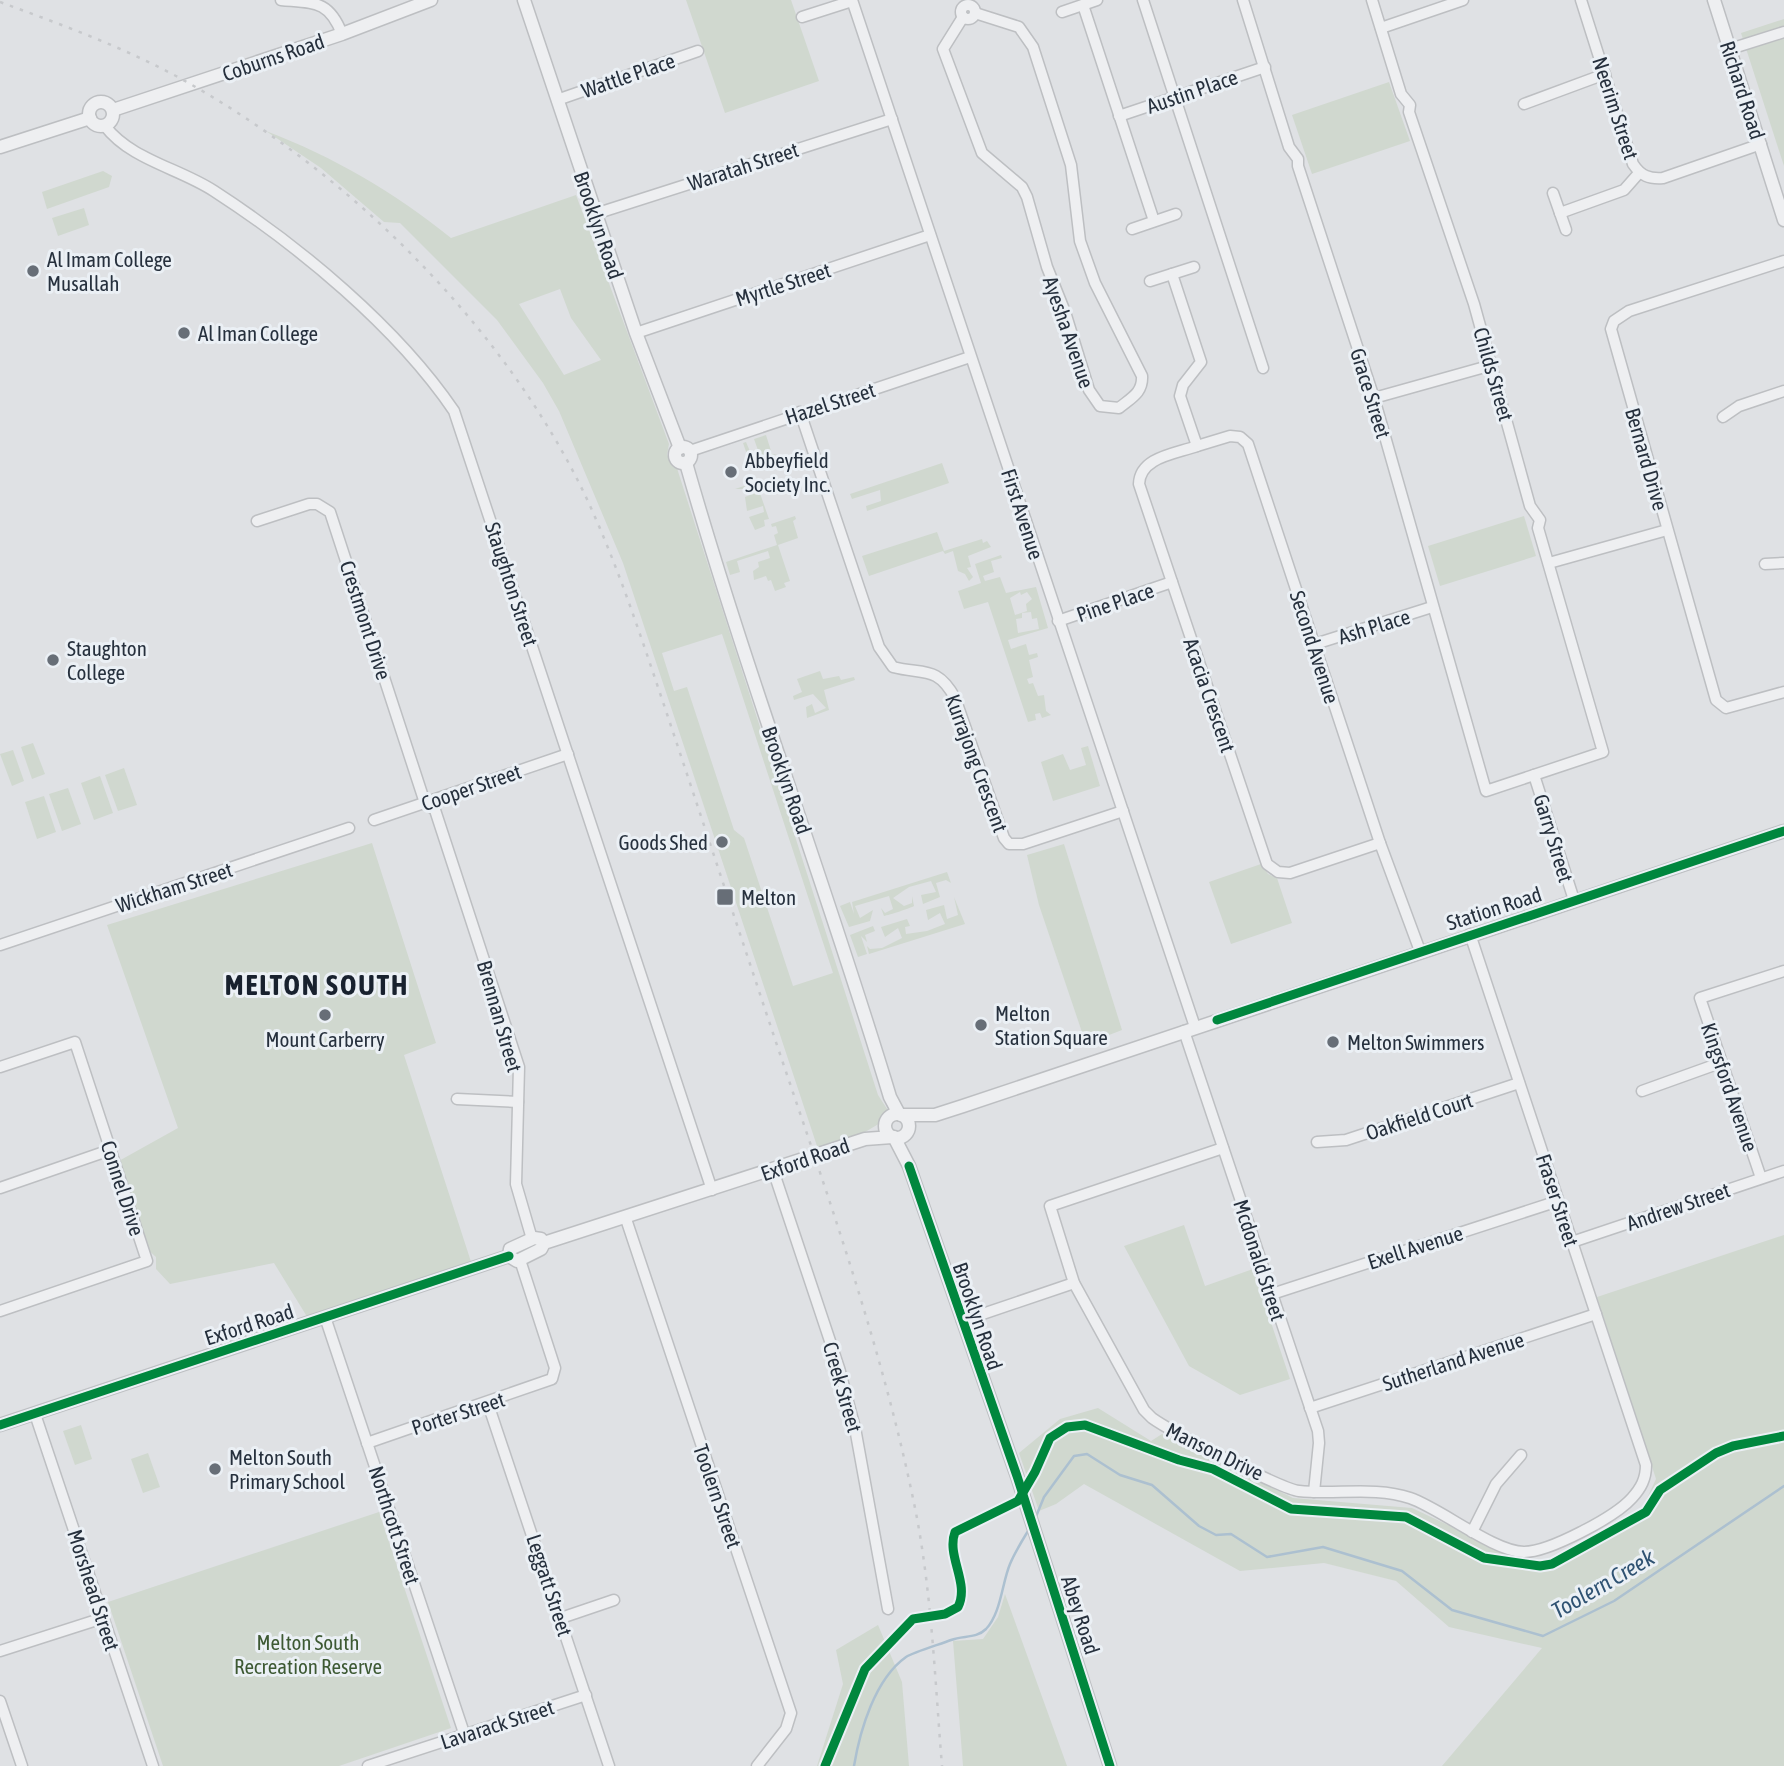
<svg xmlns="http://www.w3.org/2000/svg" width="1784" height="1766" font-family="'Asap Condensed',sans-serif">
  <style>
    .green { fill: #d0d8cf; fill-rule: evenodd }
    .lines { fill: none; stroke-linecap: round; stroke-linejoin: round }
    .stream { stroke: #acc0d0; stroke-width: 2.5 }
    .minor-casing { stroke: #bdbfc2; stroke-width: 13 }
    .tertiary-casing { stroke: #bdbfc2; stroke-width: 15 }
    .minor { stroke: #eeeff1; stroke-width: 10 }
    .tertiary { stroke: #eeeff1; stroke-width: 12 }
    .rail { stroke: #c7c9cc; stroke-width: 2.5; stroke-dasharray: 3.5 7; stroke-linecap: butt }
    .cycleway-casing { stroke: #ebf0f5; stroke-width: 13 }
    .cycleway { stroke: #00873e; stroke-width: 9 }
    .poi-dot { fill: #676e77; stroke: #ebf0f5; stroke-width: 2.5 }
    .labels { text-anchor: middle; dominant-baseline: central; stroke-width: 6; stroke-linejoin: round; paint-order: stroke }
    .street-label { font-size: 21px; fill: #26303d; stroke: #ebf0f5 }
    .poi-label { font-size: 21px; fill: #26303d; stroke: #ebf0f5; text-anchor: start }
    .park-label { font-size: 21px; fill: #3d5933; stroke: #ebf0f5 }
    .water-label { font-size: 23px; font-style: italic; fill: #2f5272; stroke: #ebf0f5 }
    .district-label { font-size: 28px; font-weight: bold; letter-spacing: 2px; fill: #18212e; stroke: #ebf0f5 }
  </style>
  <rect width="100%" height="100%" fill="#dfe1e4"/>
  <g class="green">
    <path d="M686 0H791L819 81 725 113Z"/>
    <path d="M1784 19V166L1741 33Z"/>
    <path d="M1389 82 1410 141 1312 174 1292 115Z"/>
    <path d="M266 131C334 157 394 192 451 238L576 195 669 444 667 455 675 462 878 1095 889 1112 882 1122 865 1132 818 1149 623 563 559 411 543 383 497 320 400 223 384 222 321 168ZM560 289 571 318 601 360 564 375 519 304ZM722 634 833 973 793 986 744 838 734 830 687 687 674 691 662 653Z"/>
    <path d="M103 171 112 176 109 187 47 209 42 192Z"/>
    <path d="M84 208 89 225 58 236 52 218Z"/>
    <path d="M766 435 772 454H777L755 461 754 458 750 463 743 443 746 442 752 456 759 453 754 439Z"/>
    <path d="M942 463 949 483 867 511 866 506 881 501 880 490 852 499 850 494Z"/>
    <path d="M756 482 769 519 764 520 765 526 755 530 749 517 764 512 763 506 747 511 745 497 750 495 748 489H735Z"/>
    <path d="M795 516 796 519 793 521 798 538 778 545 790 581 784 583 786 587 775 591 771 580 768 581 766 576 754 580 753 571 759 567 758 562 770 558 768 551 737 561 740 572 730 575 726 562 777 545 774 535 778 533 776 526 772 527 771 524Z"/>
    <path d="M1524 516 1536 556 1440 586 1428 546Z"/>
    <path d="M937 532 944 551 982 539 983 543 987 541 991 547 968 556 971 567 967 568 973 577 969 581 965 574 958 571 953 551 945 554 943 551 869 576 862 556Z"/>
    <path d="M1001 555 1002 558 991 561 994 572 983 576 985 581 1000 577 1006 593 1036 587 1048 628 1008 640 1011 649 1026 644 1029 655 1037 653 1038 657 1029 660 1033 677 1027 679 1029 684 1033 683 1038 696 1044 695 1046 711 1051 715 1042 718 1040 713 1035 714 1036 720 1028 722 988 602 964 609 958 591 981 583 975 564ZM1020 592 1021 595 1027 592 1032 599 1026 604 1027 611 1015 615 1010 598ZM1031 612 1032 619 1037 618 1039 629 1018 633 1016 619 1022 618V613Z"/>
    <path d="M820 671 823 679 839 676 841 680 854 677 855 680 824 690 829 710 807 718 806 707 812 704 815 713 826 708 813 694 794 700 793 696 802 692 797 679Z"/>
    <path d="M33 743 45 774 32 779 21 747Z"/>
    <path d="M1088 746 1100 786 1053 801 1041 762 1063 754 1070 770 1086 765 1081 748Z"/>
    <path d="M13 750 24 781 12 786 0 754Z"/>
    <path d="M124 768 137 805 118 811 105 775Z"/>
    <path d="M100 776 113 813 94 820 81 783Z"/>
    <path d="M68 788 81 824 62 831 49 794Z"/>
    <path d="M44 796 56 832 37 839 25 802Z"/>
    <path d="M372 843 436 1043 404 1055 474 1271 314 1328 274 1263 170 1284 156 1269V1257L147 1249 117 1162 178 1128 107 925Z"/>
    <path d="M1064 844 1122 1030 1086 1044 1039 905 1027 855Z"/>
    <path d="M1261 864 1268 874 1277 878 1292 923 1231 944 1209 882Z"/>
    <path d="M947 872 951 883 946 880 936 883 940 897 923 904 921 895 936 892 931 881 909 887 893 898 904 906 912 903V896L914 906C911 908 889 915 884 916L881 908 885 913 893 909 889 896 855 906 860 918 873 910 870 921 849 927 840 906 850 902 854 914 852 902Z"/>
    <path d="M954 897 965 924 869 954 867 946 870 949 882 948 902 938 898 928 885 937 881 927 907 919 910 926 905 927 906 934 927 931 945 924 940 913 928 920 926 910 944 905 947 919 958 915Z"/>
    <path d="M873 926 875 931 865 935 867 942 861 936 867 954 858 957 850 935Z"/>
    <path d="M1184 1225 1205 1286 1253 1269 1290 1379 1240 1395 1189 1366 1124 1246Z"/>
    <path d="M1784 1235V1766H1442L1542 1648 1449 1627 1396 1581 1324 1563 1240 1571 1084 1484 1056 1504 1039 1511 1019 1453 1060 1419 1098 1408 1151 1441 1162 1434 1293 1498 1412 1508 1518 1558 1545 1563 1641 1511 1656 1479 1597 1297Z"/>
    <path d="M81 1425 92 1459 75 1465 63 1431Z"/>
    <path d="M148 1453 160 1487 143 1493 131 1459Z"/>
    <path d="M379 1512 451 1728 339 1766H163L108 1602Z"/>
    <path d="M1005 1594 1067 1766H963L953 1641 983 1639 998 1617Z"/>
    <path d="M878 1625 902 1682 909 1766H817L843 1684 836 1650Z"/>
  </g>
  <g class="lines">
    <g class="stream">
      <path d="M1035 1519 1044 1497 1074 1456 1087 1454 1120 1475 1152 1485 1199 1526 1216 1535 1231 1534 1267 1557 1323 1547 1402 1571 1452 1610 1543 1636 1614 1601 1784 1486"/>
      <path d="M854 1766C860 1730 875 1679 906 1657 914 1652 941 1644 951 1640 963 1635 976 1639 986 1629 1001 1613 1002 1583 1010 1564 1015 1552 1022 1541 1028 1531"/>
    </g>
    <defs>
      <g id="minor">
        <path d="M281 0C314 3 329 0 342 34"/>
        <path d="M852 0 1195 1027"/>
        <path d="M1143 0 1263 368"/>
        <path d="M1243 0 1289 147 1298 159V166L1374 398 1486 791 1603 752 1538 528 1540 520 1530 506 1474 304 1409 112 1410 105 1401 94 1372 0"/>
        <path d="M1581 0 1633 164C1641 176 1649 179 1663 178L1761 144"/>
        <circle cx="968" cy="12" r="7"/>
        <path d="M1083 5 1154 221"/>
        <path d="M1062 12 1097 0"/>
        <path d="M802 17 852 1"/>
        <path d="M963 17 943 49 982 153 1022 187 1027 197 1047 267 1065 312 1089 390 1100 406 1119 408C1131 398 1143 393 1142 376L1095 283 1080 241 1071 165 1033 47 1019 27 975 13"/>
        <path d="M1381 28 1463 0"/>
        <path d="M1730 49 1784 32"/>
        <path d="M557 100 698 51"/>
        <path d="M1524 104 1605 74"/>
        <path d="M1119 116 1265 67"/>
        <path d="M105 126C131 160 179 168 214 191 299 246 397 327 454 411L712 1190"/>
        <path d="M1553 193 1566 230"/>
        <path d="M1560 213 1624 190 1639 173"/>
        <path d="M595 214 892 119"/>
        <path d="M1132 229 1176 214"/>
        <path d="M1784 261 1629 311 1614 321 1611 329 1716 700 1726 708 1784 692"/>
        <path d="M1172 274 1201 362 1183 385 1180 396 1197 446 1230 436 1240 437 1248 444 1380 843 1420 951"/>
        <path d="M1150 281 1194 267"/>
        <path d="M636 333 930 235"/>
        <path d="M1374 398 1492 365"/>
        <path d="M800 412 879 647 893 667C923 675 937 665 955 698L1004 838 1009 844H1023L1123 811"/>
        <path d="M1723 417 1739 406 1784 391"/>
        <path d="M1197 446C1175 454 1140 457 1139 484L1267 864 1278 872 1290 873 1380 843"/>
        <path d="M690 451 970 357"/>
        <path d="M257 521 309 504H317L330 512 425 803 435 810 519 1067 516 1184 532 1239"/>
        <path d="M1549 563 1667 530"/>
        <path d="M1765 564 1784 563"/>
        <path d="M1058 621 1172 582"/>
        <path d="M1315 644 1432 607"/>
        <path d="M1534 775 1574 900"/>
        <path d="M374 820 568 754"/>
        <path d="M0 945 349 828"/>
        <path d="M1184 1031 1318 1431 1319 1443 1314 1492"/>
        <path d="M0 1067 75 1042 147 1261 0 1311"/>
        <path d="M1642 1091 1720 1063"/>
        <path d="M457 1099 518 1102"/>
        <path d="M1317 1142 1346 1140 1519 1083"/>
        <path d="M1223 1148 1050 1206 1074 1283 1144 1410 1152 1418C1170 1431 1281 1489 1299 1491 1335 1495 1375 1486 1410 1498 1440 1508 1494 1552 1524 1552 1549 1552 1615 1517 1632 1498 1641 1488 1646 1479 1646 1465L1470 934"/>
        <path d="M773 1170 839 1368 855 1428 888 1609"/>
        <path d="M1761 1178 1700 998 1784 971"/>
        <path d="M0 1188 110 1150"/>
        <path d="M626 1219 791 1713 786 1729 757 1766"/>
        <path d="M1572 1242 1784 1171"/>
        <path d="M1272 1294 1558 1201"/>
        <path d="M325 1317 464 1733"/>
        <path d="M962 1321 1074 1283"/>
        <path d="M488 1404 609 1766"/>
        <path d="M1310 1408 1596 1314"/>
        <path d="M35 1414 153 1766"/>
        <path d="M367 1443 552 1379 555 1368 520 1260"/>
        <path d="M1472 1532 1496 1484 1521 1455"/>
        <path d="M561 1618 614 1600"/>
        <path d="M0 1651 103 1618"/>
        <path d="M0 1701 22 1766"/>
        <path d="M368 1766 586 1695"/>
      </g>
      <g id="tertiary">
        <path d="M524 0 636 333 680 448"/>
        <path d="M1714 0 1784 220"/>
        <circle cx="101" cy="114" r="12"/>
        <path d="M113 110 342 34 431 0"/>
        <path d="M0 147 90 118"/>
        <circle cx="683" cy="455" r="8"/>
        <path d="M686 463C747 677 826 884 890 1097L899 1114"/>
        <circle cx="897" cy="1126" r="12"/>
        <path d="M901 1115H935L963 1106 1784 831"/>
        <path d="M894 1137 909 1166 1017 1476 1110 1766"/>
        <path d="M544 1243 541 1239 534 1238 510 1249 509 1256 517 1261 541 1249 544 1243 865 1139 892 1137"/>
        <path d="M0 1425 509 1256"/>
      </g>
    </defs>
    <use href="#minor" class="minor-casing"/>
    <use href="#tertiary" class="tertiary-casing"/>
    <use href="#minor" class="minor"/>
    <use href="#tertiary" class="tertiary"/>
    <path class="rail" d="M0 2C60 24 120 46 176 76 344 168 501 321 585 495 618 565 642 640 667 714 697 804 727 895 757 985 814 1159 880 1333 916 1513 932 1596 935 1682 942 1766"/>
    <defs>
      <g id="cycleway">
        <path d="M1217 1020 1784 831"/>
        <path d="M909 1166 1017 1476 1110 1766"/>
        <path d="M0 1425 509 1256"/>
        <path d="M825 1766 865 1669 913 1619 945 1614 958 1607C970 1583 946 1556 955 1532L1018 1501 1035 1472 1050 1438 1067 1427 1085 1425 1179 1460 1213 1469 1291 1509 1406 1517 1484 1558 1540 1566 1552 1564 1646 1512 1660 1490 1716 1453 1733 1446 1784 1436"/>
      </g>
    </defs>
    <use href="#cycleway" class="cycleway-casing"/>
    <use href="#cycleway" class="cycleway"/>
  </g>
  <g class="poi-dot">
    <circle cx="33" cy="271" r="7"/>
    <circle cx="184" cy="333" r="7"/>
    <circle cx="731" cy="472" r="7"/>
    <circle cx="53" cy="660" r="7"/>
    <circle cx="722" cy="842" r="7"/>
    <rect x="716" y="888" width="18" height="18" rx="3.5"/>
    <circle cx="325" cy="1015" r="7"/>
    <circle cx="981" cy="1025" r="7"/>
    <circle cx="1333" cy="1042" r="7"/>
    <circle cx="215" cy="1469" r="7"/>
  </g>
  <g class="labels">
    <g class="street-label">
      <text transform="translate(273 57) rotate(-19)">Coburns Road</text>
      <text transform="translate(628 75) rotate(-19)">Wattle Place</text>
      <text transform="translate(1743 90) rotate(72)">Richard Road</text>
      <text transform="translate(1192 91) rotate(-19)">Austin Place</text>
      <text transform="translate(1616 108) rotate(72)">Neerim Street</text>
      <text transform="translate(743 166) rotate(-18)">Waratah Street</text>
      <text transform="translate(599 225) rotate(71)">Brooklyn Road</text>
      <text transform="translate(783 284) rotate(-18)">Myrtle Street</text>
      <text transform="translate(1069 332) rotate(71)">Ayesha Avenue</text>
      <text transform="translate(1494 374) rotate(74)">Childs Street</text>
      <text transform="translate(1371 393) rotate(73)">Grace Street</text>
      <text transform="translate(830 403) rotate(-18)">Hazel Street</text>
      <text transform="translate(1647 459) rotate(74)">Bernard Drive</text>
      <text transform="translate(1023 514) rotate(72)">First Avenue</text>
      <text transform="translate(512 584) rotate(72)">Staughton Street</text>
      <text transform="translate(1115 602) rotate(-19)">Pine Place</text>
      <text transform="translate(366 620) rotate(72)">Crestmont Drive</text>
      <text transform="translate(1374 626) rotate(-17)">Ash Place</text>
      <text transform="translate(1315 647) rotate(72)">Second Avenue</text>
      <text transform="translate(1210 695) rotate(71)">Acacia Crescent</text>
      <text transform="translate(977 763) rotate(70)">Kurrajong Crescent</text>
      <text transform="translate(787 780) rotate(71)">Brooklyn Road</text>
      <text transform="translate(471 787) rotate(-19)">Cooper Street</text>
      <text transform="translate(1554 838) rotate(73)">Garry Street</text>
      <text transform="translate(174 887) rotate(-18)">Wickham Street</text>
      <text transform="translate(1494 908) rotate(-18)">Station Road</text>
      <text transform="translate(500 1016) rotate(74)">Brennan Street</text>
      <text transform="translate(1730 1087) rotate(71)">Kingsford Avenue</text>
      <text transform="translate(1419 1116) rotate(-18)">Oakfield Court</text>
      <text transform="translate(805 1159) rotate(-19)">Exford Road</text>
      <text transform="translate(123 1188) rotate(72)">Connel Drive</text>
      <text transform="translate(1558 1200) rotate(72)">Fraser Street</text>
      <text transform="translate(1678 1206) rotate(-19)">Andrew Street</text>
      <text transform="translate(1415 1247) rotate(-18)">Exell Avenue</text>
      <text transform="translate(1260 1260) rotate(72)">Mcdonald Street</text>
      <text transform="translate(978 1316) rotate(71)">Brooklyn Road</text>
      <text transform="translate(249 1324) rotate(-18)">Exford Road</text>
      <text transform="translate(1453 1361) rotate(-18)">Sutherland Avenue</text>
      <text transform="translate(843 1387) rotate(74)">Creek Street</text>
      <text transform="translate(458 1413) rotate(-18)">Porter Street</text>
      <text transform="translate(1215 1451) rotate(26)">Manson Drive</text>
      <text transform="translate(718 1496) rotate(71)">Toolern Street</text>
      <text transform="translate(395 1525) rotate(72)">Northcott Street</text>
      <text transform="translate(550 1585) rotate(72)">Leggatt Street</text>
      <text transform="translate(94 1590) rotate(72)">Morshead Street</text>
      <text transform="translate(1081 1615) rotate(72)">Abey Road</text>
      <text transform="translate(497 1724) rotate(-18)">Lavarack Street</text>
    </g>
    <g class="poi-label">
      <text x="47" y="259">Al Imam College<tspan x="47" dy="24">Musallah</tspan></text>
      <text x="198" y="333">Al Iman College</text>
      <text x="745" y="460">Abbeyfield<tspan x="745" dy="24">Society Inc.</tspan></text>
      <text x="67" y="648">Staughton<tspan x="67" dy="24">College</tspan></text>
      <text x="708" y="842" text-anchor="end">Goods Shed</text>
      <text x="741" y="897">Melton</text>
      <text x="995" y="1013">Melton<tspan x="995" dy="24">Station Square</tspan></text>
      <text x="325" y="1039" text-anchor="middle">Mount Carberry</text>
      <text x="1347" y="1042">Melton Swimmers</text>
      <text x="229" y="1457">Melton South<tspan x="229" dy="24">Primary School</tspan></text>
    </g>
    <g class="park-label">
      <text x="308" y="1642">Melton South<tspan x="308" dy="24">Recreation Reserve</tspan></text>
    </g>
    <g class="water-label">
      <text transform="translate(1603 1584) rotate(-30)">Toolern Creek</text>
    </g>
    <g class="district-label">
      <text x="317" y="985">MELTON SOUTH</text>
    </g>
  </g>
</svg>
